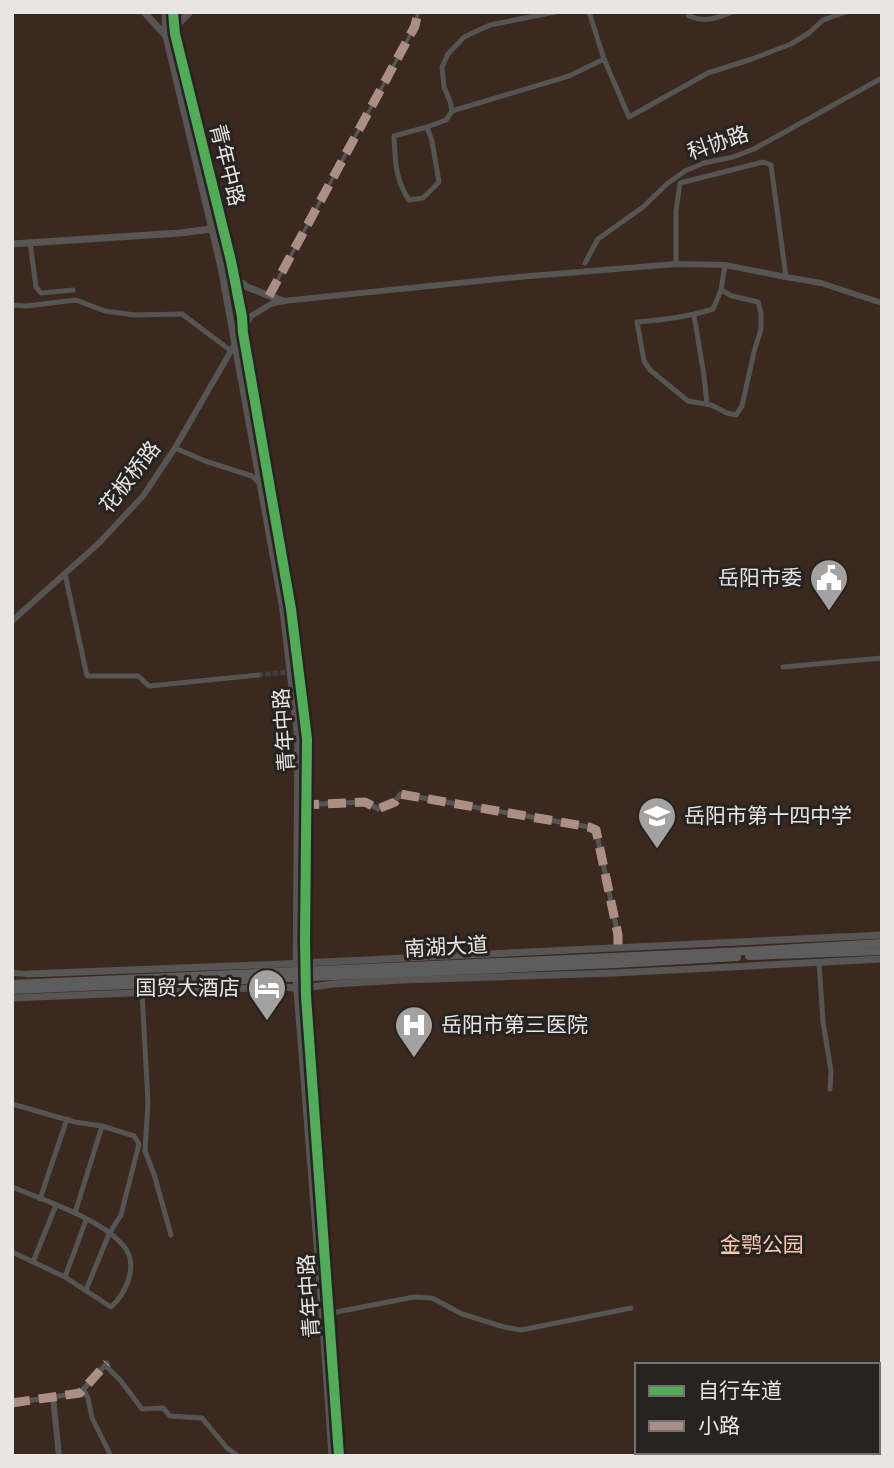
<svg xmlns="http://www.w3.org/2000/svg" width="894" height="1468" font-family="'Roboto Condensed','Noto Sans SC',sans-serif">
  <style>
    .green { fill: #3b281f; fill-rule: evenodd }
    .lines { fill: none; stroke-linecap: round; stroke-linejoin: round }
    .minor-tunnel { stroke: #42403f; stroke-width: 5; stroke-dasharray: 5 2.5; stroke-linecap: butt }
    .pedestrian { stroke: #555554; stroke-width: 3.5 }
    .minor { stroke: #555554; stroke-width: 5 }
    .tertiary { stroke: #555554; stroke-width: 6 }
    .secondary { stroke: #575655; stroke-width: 7 }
    .primary { stroke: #5e5d5d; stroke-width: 8 }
    .secondary-bridge { stroke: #575655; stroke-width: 7 }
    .quiet { stroke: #ac8f84; stroke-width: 9; stroke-dasharray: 18 9; stroke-linecap: butt }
    .cycleway-casing { stroke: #262321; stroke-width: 15 }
    .cycleway { stroke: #51ab58; stroke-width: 10 }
    .labels { text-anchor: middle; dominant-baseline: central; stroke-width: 6; stroke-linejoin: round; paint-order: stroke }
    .street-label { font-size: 21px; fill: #e8e6e5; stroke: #262321 }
    .poi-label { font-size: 21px; fill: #e8e6e5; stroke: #262321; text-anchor: end }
    .park-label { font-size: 21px; fill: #fdc9ae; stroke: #262321 }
  </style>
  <rect width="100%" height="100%" fill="#252322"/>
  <path class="green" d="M12 12H882V1456H12ZM637 1365H878V1452H637Z"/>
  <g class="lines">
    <path class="minor-tunnel" d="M258 675 290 672"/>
    <path class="pedestrian" d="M270 294 415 26 418 12"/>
    <g class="minor">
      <path d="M688 12 689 16C705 23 716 18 732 12"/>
      <path d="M604 59 629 117 708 73 752 59 791 44 809 33 823 20 846 12"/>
      <path d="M452 111 569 76 604 59 589 12"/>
      <path d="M427 127 432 141 439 182 423 198 409 200C395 180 395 159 394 136L427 127 446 120 452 111 450 101 444 87 442 67 448 54 464 37 490 25 555 12"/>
      <path d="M30 242 36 287 41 293 73 290"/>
      <path d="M585 263 598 239 643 207 668 183 685 171 704 163 733 157 754 149 882 78"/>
      <path d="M676 264V211L680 183 763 162 771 165 786 277"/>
      <path d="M721 290 732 296 758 302 761 313V329L754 352 742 406 736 415 727 413 711 405 688 401 650 370 644 361 637 322C663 320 688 317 713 309L721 290 725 265"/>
      <path d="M12 305 26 306 76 300 105 311 135 315 182 314 230 350"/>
      <path d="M694 315 704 376 707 404"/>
      <path d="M175 448 205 461 252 476 259 483"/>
      <path d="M65 574 87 676H138L149 686 258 675"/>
      <path d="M783 667 882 658"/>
      <path d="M298 805 365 802 378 809 395 802 400 794 589 827 596 830 618 935V948"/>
      <path d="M819 962 823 1022 831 1071 830 1089"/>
      <path d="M142 993 148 1102 145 1151 154 1174 171 1235"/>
      <path d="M12 1104 75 1122 102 1126 134 1136 139 1144 121 1215 109 1234 86 1290"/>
      <path d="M12 1187C46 1201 98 1218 122 1244 140 1263 127 1292 111 1307L65 1277 12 1252"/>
      <path d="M40 1199 67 1119"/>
      <path d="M75 1213 102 1126"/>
      <path d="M33 1262 56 1205"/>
      <path d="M65 1277 86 1220"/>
      <path d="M326 1314 414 1297 432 1298 462 1314 504 1327 521 1330 631 1308"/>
      <path d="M105 1365 121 1381 142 1409 163 1408 170 1416 202 1418 227 1448 238 1456"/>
      <path d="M83 1389 88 1398 92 1418 111 1456"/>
      <path d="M12 1403 80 1393 107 1363"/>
    </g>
    <g class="tertiary">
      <path d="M12 621 99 543 143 496 175 448 251 316 271 304 283 301 518 277 676 264 725 265 786 277 821 283 882 303"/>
      <path d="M12 973 28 974"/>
      <path d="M53 1397 59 1456"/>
    </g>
    <g class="secondary">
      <path d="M144 12 166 36 190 12"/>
      <path d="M165 12 166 36 221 267 283 610 298 740 296 978 320 1282 332 1456"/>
      <path d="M173 12 175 34 231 261 242 317 243 333 291 609 307 739 305 940 306 996 339 1456"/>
      <path d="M12 244 180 233 212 229"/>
      <path d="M234 277 247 287 283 301"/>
      <path d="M28 974 283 964 882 935"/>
      <path d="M312 987 333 984 403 980 614 973 882 959"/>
      <path d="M12 998 274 987 298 988"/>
    </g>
    <g class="primary">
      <path d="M749 956 882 951"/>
      <path d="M12 984 745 951 882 943"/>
      <path d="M12 990 615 964 737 957"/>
    </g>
    <path class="secondary-bridge" d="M306 988 312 987"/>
    <g class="quiet">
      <path d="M269 296 415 26 418 12"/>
      <path d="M301 805 365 802 378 809 395 802 400 794 589 827 596 830 618 935V948"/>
      <path d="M12 1403 80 1393 107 1363"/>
    </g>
    <defs>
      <path id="cycleway" d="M173 12 175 34 231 261 242 317 243 333 291 609 307 739 305 940 306 996 339 1456"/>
    </defs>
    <use href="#cycleway" class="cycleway-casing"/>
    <use href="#cycleway" class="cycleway"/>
  </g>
  <defs>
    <symbol id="civic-pin" viewBox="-11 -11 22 30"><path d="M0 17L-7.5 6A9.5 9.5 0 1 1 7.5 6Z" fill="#a4a2a1" stroke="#262321"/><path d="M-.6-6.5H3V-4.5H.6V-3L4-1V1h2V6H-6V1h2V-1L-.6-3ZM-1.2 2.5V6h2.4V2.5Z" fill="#fff"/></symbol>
    <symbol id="school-pin" viewBox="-11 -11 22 30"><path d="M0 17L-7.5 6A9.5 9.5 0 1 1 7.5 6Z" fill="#a4a2a1" stroke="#262321"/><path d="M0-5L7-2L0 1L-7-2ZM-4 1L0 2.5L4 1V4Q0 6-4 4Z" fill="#fff"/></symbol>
    <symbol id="hotel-pin" viewBox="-11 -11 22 30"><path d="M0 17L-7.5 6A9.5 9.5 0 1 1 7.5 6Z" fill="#a4a2a1" stroke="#262321"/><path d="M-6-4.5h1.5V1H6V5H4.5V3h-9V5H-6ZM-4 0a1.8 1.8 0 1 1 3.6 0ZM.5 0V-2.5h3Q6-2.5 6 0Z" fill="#fff"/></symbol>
    <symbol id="hospital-pin" viewBox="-11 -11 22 30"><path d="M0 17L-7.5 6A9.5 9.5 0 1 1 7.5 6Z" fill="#a4a2a1" stroke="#262321"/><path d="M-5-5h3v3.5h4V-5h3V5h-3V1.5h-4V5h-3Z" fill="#fff"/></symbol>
  </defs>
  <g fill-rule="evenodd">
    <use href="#civic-pin" x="807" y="556" width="44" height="60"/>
    <use href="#school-pin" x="635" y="794" width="44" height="60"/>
    <use href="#hotel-pin" x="245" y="966" width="44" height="60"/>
    <use href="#hospital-pin" x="392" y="1003" width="44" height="60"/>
  </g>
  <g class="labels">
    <g class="street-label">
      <text transform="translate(718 143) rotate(-19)">科协路</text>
      <text transform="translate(227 165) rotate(76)">青年中路</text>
      <text transform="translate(130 477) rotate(-52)">花板桥路</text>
      <text transform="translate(284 730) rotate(-94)">青年中路</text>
      <text transform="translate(446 947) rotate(-3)">南湖大道</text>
      <text transform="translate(309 1296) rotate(-94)">青年中路</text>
    </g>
    <g class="poi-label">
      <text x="802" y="578">岳阳市委</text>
      <text x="684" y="816" text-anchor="start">岳阳市第十四中学</text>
      <text x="240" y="988">国贸大酒店</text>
      <text x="441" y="1025" text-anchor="start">岳阳市第三医院</text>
    </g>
    <g class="park-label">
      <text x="762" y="1245">金鹗公园</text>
    </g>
  </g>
  <rect width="894" height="1468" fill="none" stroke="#e8e6e5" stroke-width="28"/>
  <rect x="635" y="1363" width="245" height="91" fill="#262321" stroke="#74716f" stroke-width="2"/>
  <rect x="649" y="1386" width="35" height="10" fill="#51ab58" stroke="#74716f" stroke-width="2"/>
  <text x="698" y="1398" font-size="21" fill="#e8e6e5">自行车道</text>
  <rect x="649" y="1421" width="35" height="10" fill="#ac8f84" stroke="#74716f" stroke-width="2"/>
  <text x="698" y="1433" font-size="21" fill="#e8e6e5">小路</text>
</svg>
